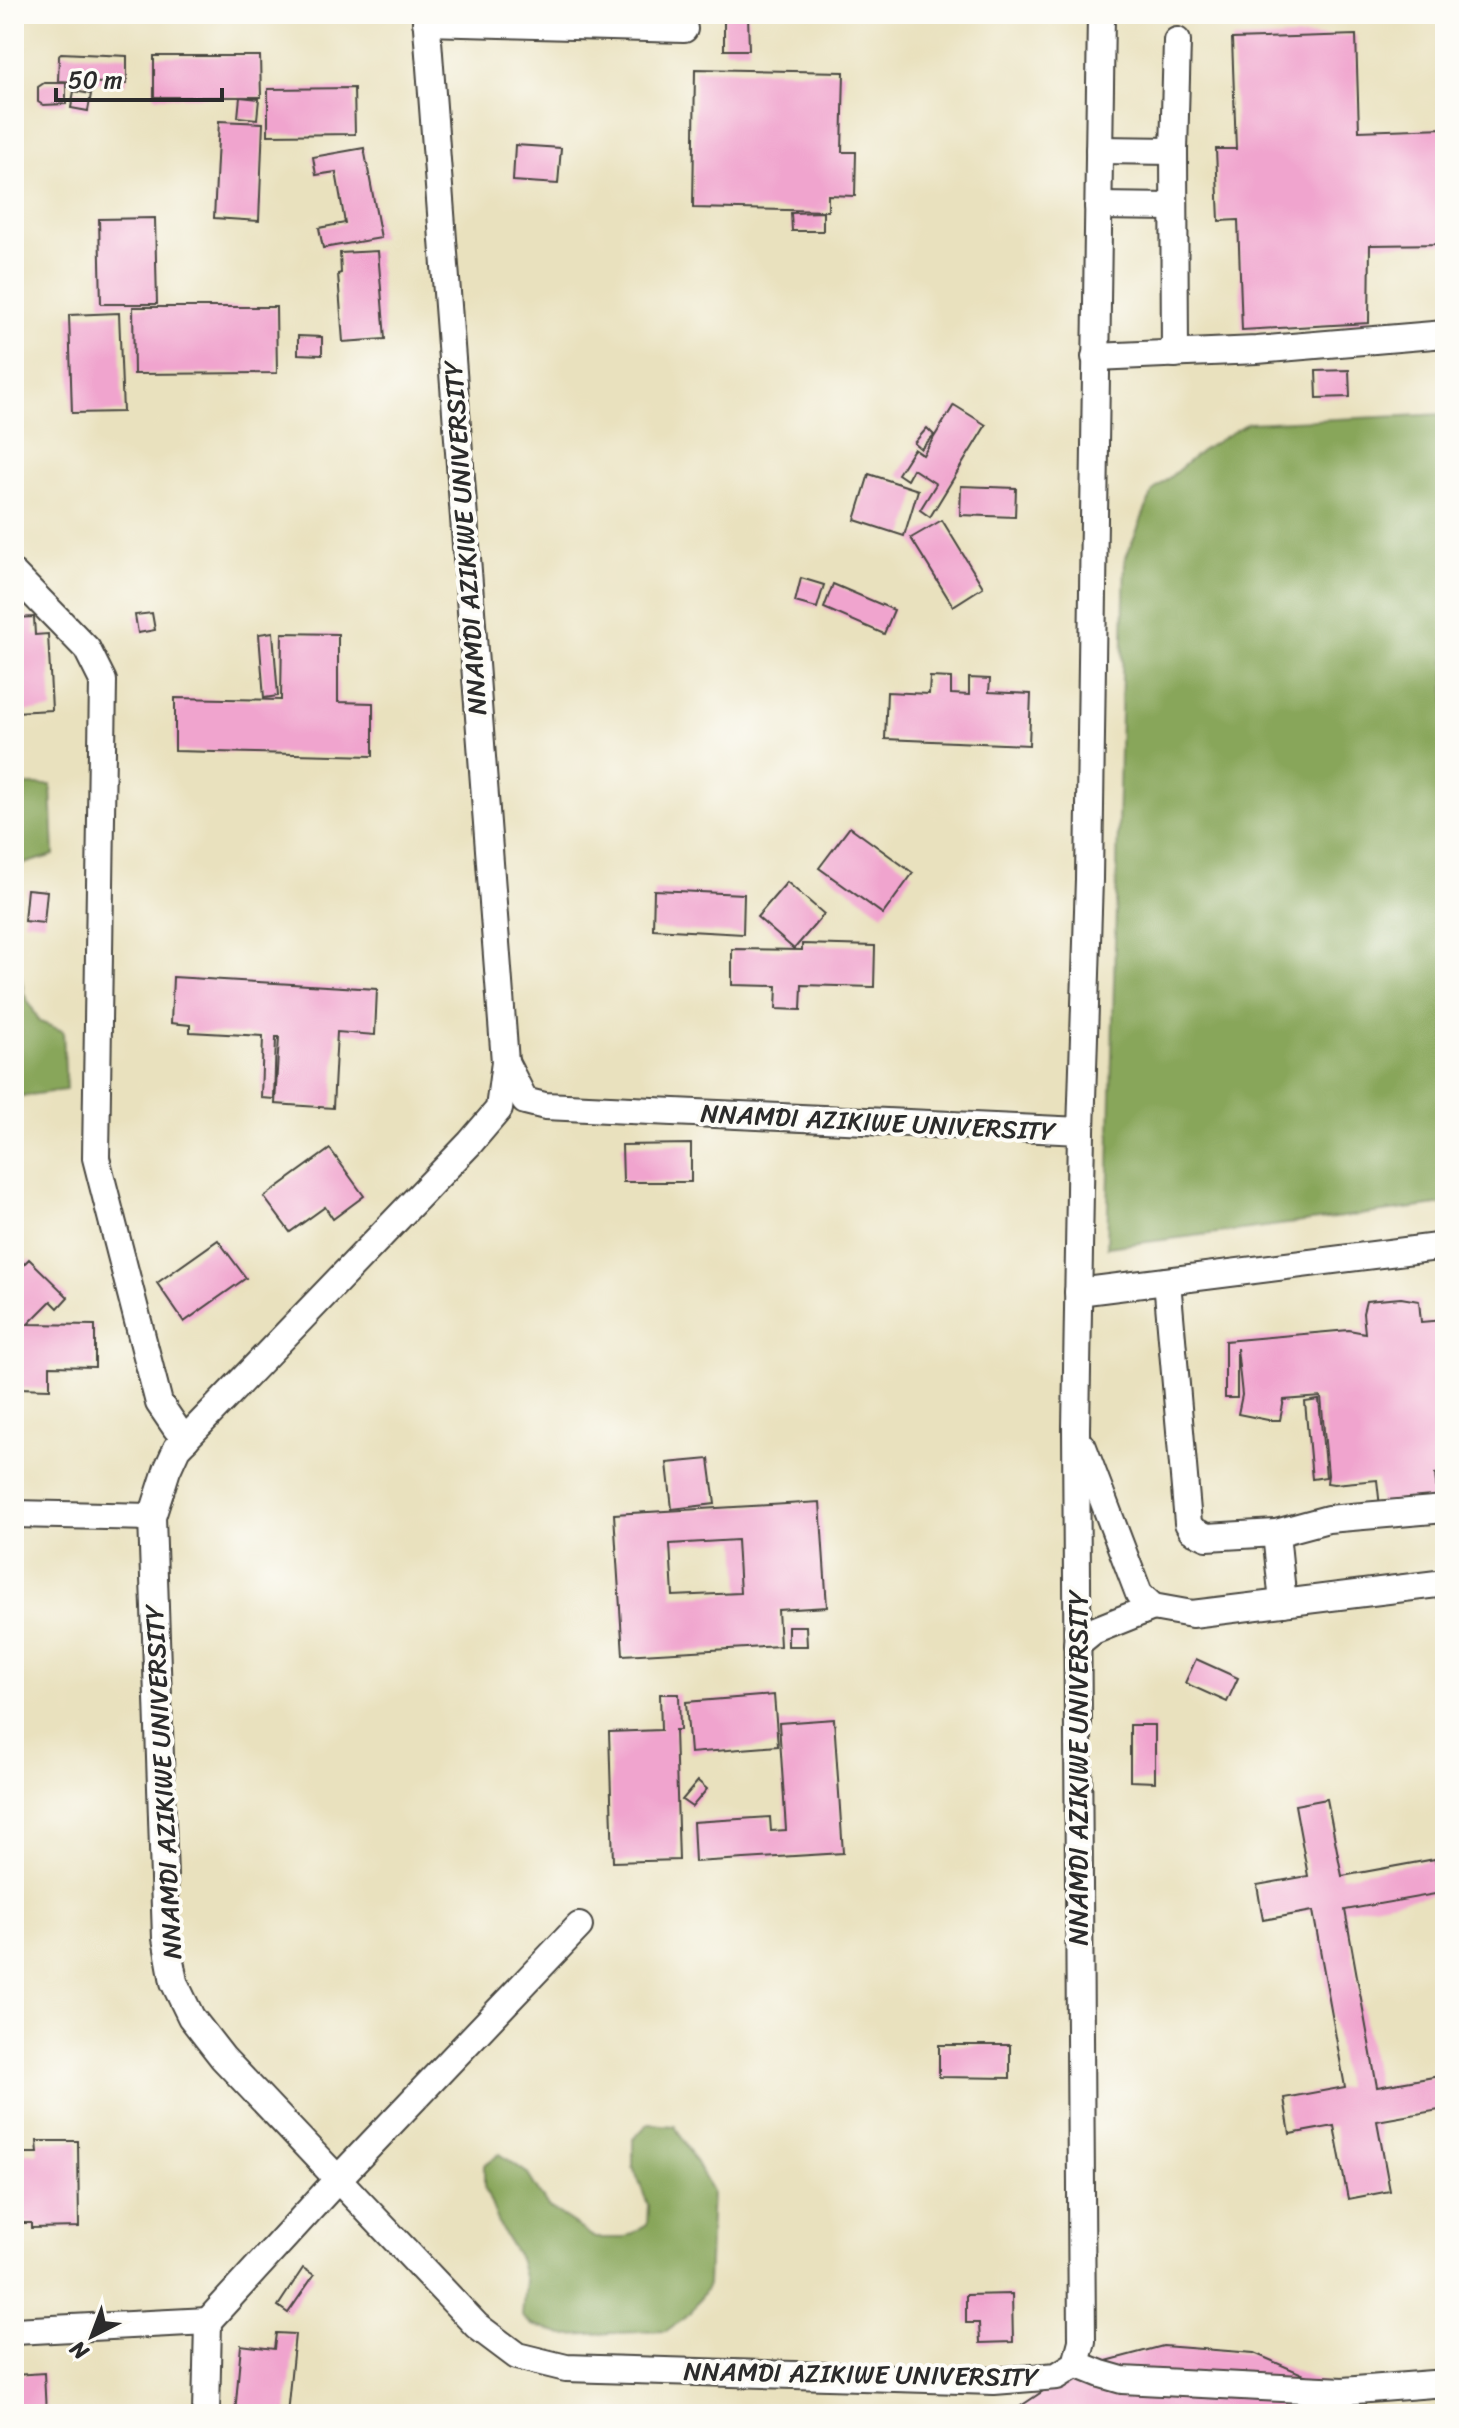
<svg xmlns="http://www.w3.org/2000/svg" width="1459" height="2428" font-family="Sriracha,sans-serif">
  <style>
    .forest { fill: #88a65a; stroke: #5a6842; stroke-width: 2 }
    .building { fill: #f0a4ce; fill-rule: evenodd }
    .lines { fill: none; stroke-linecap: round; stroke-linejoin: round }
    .minor-casing { stroke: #484641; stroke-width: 30 }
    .minor { stroke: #fff; stroke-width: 26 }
    .labels { text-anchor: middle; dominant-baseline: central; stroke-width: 8; stroke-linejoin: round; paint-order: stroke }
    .street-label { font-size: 26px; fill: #2b2b2b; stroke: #fdfcf7 }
  </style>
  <rect width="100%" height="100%" fill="#fdfcf7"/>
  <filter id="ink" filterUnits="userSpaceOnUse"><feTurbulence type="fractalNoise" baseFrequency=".0125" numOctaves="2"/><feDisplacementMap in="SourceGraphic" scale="16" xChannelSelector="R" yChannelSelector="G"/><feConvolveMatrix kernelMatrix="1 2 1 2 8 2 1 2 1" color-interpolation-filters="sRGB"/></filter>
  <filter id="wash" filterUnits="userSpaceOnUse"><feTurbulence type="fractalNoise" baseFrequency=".006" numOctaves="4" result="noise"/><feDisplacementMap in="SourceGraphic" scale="32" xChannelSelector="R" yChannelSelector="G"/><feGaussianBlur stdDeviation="1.8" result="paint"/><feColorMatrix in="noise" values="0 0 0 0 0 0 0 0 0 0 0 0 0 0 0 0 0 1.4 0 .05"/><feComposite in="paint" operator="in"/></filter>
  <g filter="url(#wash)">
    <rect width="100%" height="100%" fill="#e9e1be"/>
    <g class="forest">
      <path d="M1445 414V1204L1107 1247 1125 560 1153 491 1201 451 1248 423Z"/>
      <path d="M14 785H51L54 855 14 867Z"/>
      <path d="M14 938 24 994 40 1022 63 1031 66 1090 14 1097Z"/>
      <path d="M648 2124 675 2126 712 2191 708 2285 691 2313 666 2331 564 2335 532 2325 522 2316 525 2281 519 2258 502 2231 484 2186V2165L500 2154 527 2173 548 2207 595 2238H624L647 2225 648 2205 633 2166V2139Z"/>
    </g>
    <g id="blocks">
      <g class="building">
        <path d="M724 14H748L749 50H724Z"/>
        <path d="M1356 35 1359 131 1445 128V244L1370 245 1369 323 1242 330 1238 220 1219 221 1216 149H1236L1232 39Z"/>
        <path d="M61 53 127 56V84L58 81 59 56Z"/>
        <path d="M154 56H260L261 97H154Z"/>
        <path d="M695 69 844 72 842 152H856L855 196 828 195V211L693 208Z"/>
        <path d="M44 83H66V104L43 105 38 102V87Z"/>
        <path d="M354 88 355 134 268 135V89Z"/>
        <path d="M74 91 91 94 88 111 71 108Z"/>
        <path d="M240 97 259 99 257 119 238 117Z"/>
        <path d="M219 121 263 123 259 221 214 218Z"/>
        <path d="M515 145 561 148 558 184 513 181Z"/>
        <path d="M364 148 381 238 323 248 319 228 345 223 336 172 316 175 313 157Z"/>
        <path d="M823 212V231H792L791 213Z"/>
        <path d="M155 218 157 304H101L99 219Z"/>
        <path d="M378 251 385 339 343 342 338 274 341 273 340 253Z"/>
        <path d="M133 307H276L277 373 134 374Z"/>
        <path d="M119 313 123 412 72 413 69 315Z"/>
        <path d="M298 336 322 337V355L298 354Z"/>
        <path d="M1349 370 1350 397 1317 398 1316 371Z"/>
        <path d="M954 405 986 425 930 517 920 510 936 484 913 469 907 480 898 474 914 449 923 455Z"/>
        <path d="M927 428 934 435 921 449 914 443Z"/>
        <path d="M869 474 918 490 904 536 855 520Z"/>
        <path d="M961 486 1016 488 1015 517 960 515Z"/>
        <path d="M942 520 983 587 953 606 911 538Z"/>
        <path d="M801 578 824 585 817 608 795 602Z"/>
        <path d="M833 584 894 610 884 634 824 608Z"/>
        <path d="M152 613 155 630 138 633 135 615Z"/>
        <path d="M34 617 35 635 48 634 52 710 14 712V618Z"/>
        <path d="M273 632 278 696 264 698 259 634Z"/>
        <path d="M282 633 338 634V702L373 703V756L175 751V698L281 700Z"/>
        <path d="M930 677 951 678V694L969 695V678L990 679 989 692 1031 694 1029 745 885 739 887 692 929 694Z"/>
        <path d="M850 827 913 873 883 914 819 868Z"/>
        <path d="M787 882 824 914 794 949 757 917Z"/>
        <path d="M27 889 47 891 44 923 24 921Z"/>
        <path d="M654 890 744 894 743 934 653 929Z"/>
        <path d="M802 944 875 946 874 987 802 985 801 1010 776 1009 777 986 732 985V949L802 950Z"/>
        <path d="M173 977 377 989 375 1035 337 1032 333 1108 275 1104 279 1037H276L274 1099 261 1098 263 1036 190 1032V1025L171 1023Z"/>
        <path d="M691 1144V1182H623L622 1145Z"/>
        <path d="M330 1149 364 1196 333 1219 325 1207 290 1232 264 1197Z"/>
        <path d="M218 1240 246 1278 184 1322 157 1283Z"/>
        <path d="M29 1259 68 1297 58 1308 51 1301 28 1324 95 1325V1367L50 1366V1389L17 1388V1368H14V1324H23L14 1316V1274Z"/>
        <path d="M1401 1298 1419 1301 1421 1322 1445 1320V1473L1435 1474 1438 1501 1380 1507 1377 1480 1334 1484 1327 1483 1328 1475 1321 1397 1284 1400 1280 1420H1268L1238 1414 1242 1395 1237 1348V1398H1225V1341L1349 1330 1365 1333 1363 1313 1366 1301Z"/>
        <path d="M1319 1400 1326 1477 1312 1479 1305 1402Z"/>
        <path d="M709 1459 715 1504 672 1509 667 1463Z"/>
        <path d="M820 1502 827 1607 778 1610 780 1646 623 1655 614 1514ZM737 1540 740 1593 673 1596 670 1544Z"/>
        <path d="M788 1626H806L807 1646H788Z"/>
        <path d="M1196 1659 1238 1678 1227 1702 1185 1683Z"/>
        <path d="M660 1694H679L680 1730H675L679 1860 613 1862 609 1732 661 1730Z"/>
        <path d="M774 1695 778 1746 690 1753 686 1702Z"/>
        <path d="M834 1719 843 1853 695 1862 693 1822 770 1817 771 1831 786 1830 779 1723Z"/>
        <path d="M1130 1725H1155V1782L1130 1781Z"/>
        <path d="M698 1781 707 1789 692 1807 682 1800Z"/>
        <path d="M1327 1799 1342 1876 1435 1859 1441 1893 1345 1910 1377 2087 1445 2075V2109L1377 2121 1390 2191 1348 2199 1334 2126 1290 2134 1284 2098 1345 2087 1313 1911 1263 1920 1257 1885 1308 1876 1295 1805Z"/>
        <path d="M939 2045H1010V2078L939 2077Z"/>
        <path d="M37 2141H78L79 2227 31 2228V2223H14V2153H38Z"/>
        <path d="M303 2268 314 2275 288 2313 278 2306Z"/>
        <path d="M1012 2294 1013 2342 980 2343 979 2323H966V2295Z"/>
        <path d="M276 2333 295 2334 287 2414H235L241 2345 274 2349Z"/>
        <path d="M1163 2346 1254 2353 1337 2389 1364 2414H1009L1076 2369Z"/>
        <path d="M44 2373 46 2414H14V2375Z"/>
      </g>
    </g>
  </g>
  <g filter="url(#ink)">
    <use href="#blocks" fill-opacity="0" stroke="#484641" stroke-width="2"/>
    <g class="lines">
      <defs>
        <g id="minor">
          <path d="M426 14 505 1062 499 1109 470 1143 177 1448 167 1470 152 1517 166 1938 174 1982 191 2017 223 2058 477 2326 517 2356 566 2368 994 2381 1057 2376 1076 2364 1082 2341 1076 1429 1081 1131 1089 879 1101 14"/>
          <path d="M426 22 684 29"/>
          <path d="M1099 150 1174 151"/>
          <path d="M1098 206 1174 207"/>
          <path d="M1175 354 1174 151 1177 41"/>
          <path d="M1095 357 1257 350 1445 334"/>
          <path d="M14 574 87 649 103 681 96 1158 159 1403 176 1428 186 1439"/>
          <path d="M505 1062 525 1101 545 1106 1081 1131"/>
          <path d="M1167 1281 1188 1523 1192 1530 1207 1537 1276 1533 1328 1519 1445 1509"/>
          <path d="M1078 1292 1445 1246"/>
          <path d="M1083 1447 1139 1594 1153 1607 1192 1614 1445 1583"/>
          <path d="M14 1514 152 1517"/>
          <path d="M1276 1533 1283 1603"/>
          <path d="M1077 1644 1093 1631 1153 1607"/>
          <path d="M14 2331 208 2321"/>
          <path d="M1076 2364 1101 2374 1122 2380 1343 2391 1445 2383"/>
          <path d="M206 2414 208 2321 337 2180 579 1926"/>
        </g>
      </defs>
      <use href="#minor" class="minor-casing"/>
      <use href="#minor" class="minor"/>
    </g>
  </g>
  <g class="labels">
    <g class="street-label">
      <text transform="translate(465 538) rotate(-94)">NNAMDI AZIKIWE UNIVERSITY</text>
      <text transform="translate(878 1122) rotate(3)">NNAMDI AZIKIWE UNIVERSITY</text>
      <text transform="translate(1078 1768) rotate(-90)">NNAMDI AZIKIWE UNIVERSITY</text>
      <text transform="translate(163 1782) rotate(-93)">NNAMDI AZIKIWE UNIVERSITY</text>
      <text transform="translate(861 2374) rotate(1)">NNAMDI AZIKIWE UNIVERSITY</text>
    </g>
  </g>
  <rect width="1459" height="2428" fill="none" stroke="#fdfcf7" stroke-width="48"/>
  <g transform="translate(92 2336) rotate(222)" stroke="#fdfcf7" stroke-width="6" paint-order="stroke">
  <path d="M0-6L14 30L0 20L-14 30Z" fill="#2b2b2b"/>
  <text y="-12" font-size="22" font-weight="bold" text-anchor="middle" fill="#2b2b2b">N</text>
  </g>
  <path d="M56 88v12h166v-12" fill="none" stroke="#2b2b2b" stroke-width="4"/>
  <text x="68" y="88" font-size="24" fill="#2b2b2b" stroke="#fdfcf7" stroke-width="6" paint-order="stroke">50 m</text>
</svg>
